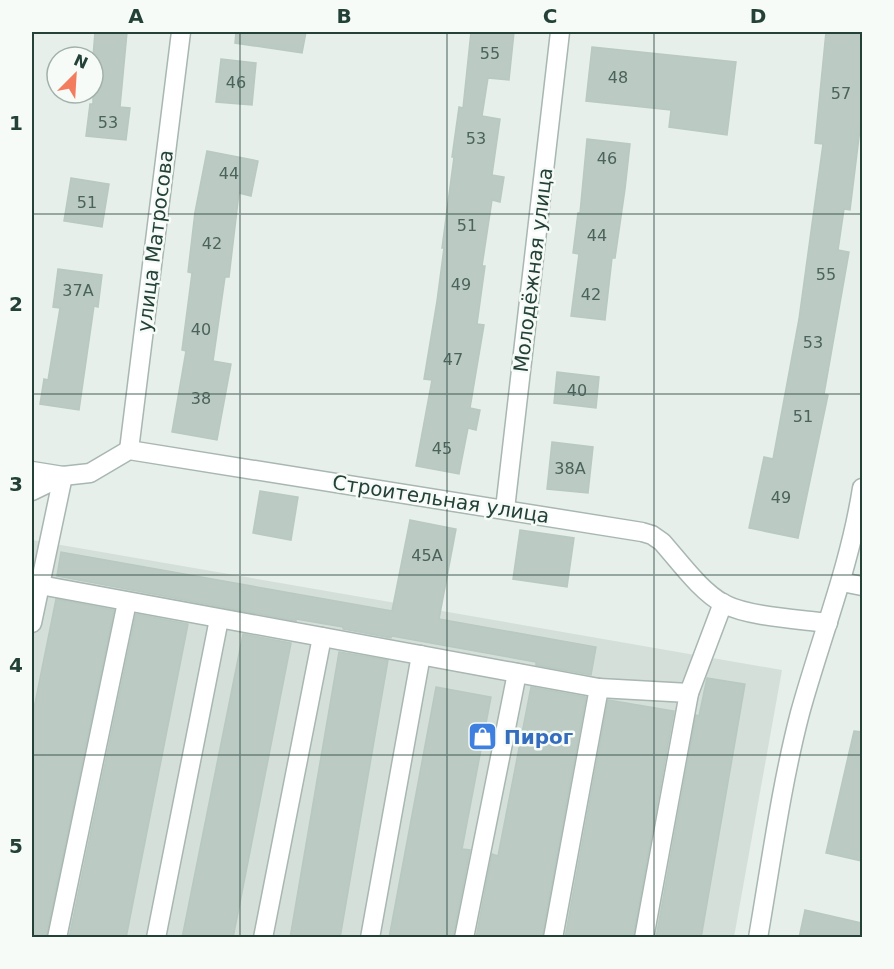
<svg xmlns="http://www.w3.org/2000/svg" width="894" height="969" font-family="'DejaVu Sans',sans-serif">
  <style>
    .built { fill: #d4dfd9 }
    .building { fill: #bbcac3; stroke: #b8c9c1; stroke-width: 1.5 }
    .lines { fill: none; stroke-linecap: round; stroke-linejoin: round }
    .minor-casing { stroke: #a8b7b1; stroke-width: 21 }
    .minor { stroke: #fff; stroke-width: 18 }
    .grid { fill: none; stroke: #244138; stroke-width: 1.5; stroke-opacity: 0.55 }
    .labels { text-anchor: middle; dominant-baseline: central; stroke-width: 5; stroke-linejoin: round; paint-order: stroke }
    .number-label { font-size: 16px; fill: #4a635b }
    .street-label { font-size: 20px; fill: #244138; stroke: #f6fbf8 }
    .shop-label { font-size: 20px; font-weight: bold; fill: #366cbe; stroke: #f6fbf8; text-anchor: start }
    .neatline { fill: none; stroke: #244138; stroke-width: 2 }
    .grid-label { font-size: 20px; text-anchor: middle; font-weight: bold; fill: #244138 }
  </style>
  <rect width="100%" height="100%" fill="#e6efea"/>
  <path class="built" d="M32 540 782 670 734 937H32Z"/>
  <g class="building">
    <path d="M95 32H127L120 107 130 108 126 140 86 136 90 104H93V57Z"/>
    <path d="M236 32H306L302 53 235 43Z"/>
    <path d="M471 32H514L509 80 488 78 482 116 500 119 492 175 504 177 500 202 492 200 482 266H485L477 324 484 325 470 408 480 410 476 430 468 428 459 474 416 466 432 380 424 379 437 301 444 248H442L454 157H452L459 107 463 108Z"/>
    <path d="M826 32H862V113L850 210 844 209 838 250 849 252 824 394 828 395 798 538 749 528 764 457 773 459 799 319 823 144 815 143Z"/>
    <path d="M592 47 736 62 727 135 669 127 671 110 586 101Z"/>
    <path d="M221 59 256 63 252 105 216 102Z"/>
    <path d="M587 139 630 144 625 189 615 258H612L605 320 571 316 579 254 573 253 578 213H580Z"/>
    <path d="M207 151 258 161 251 196 239 193 229 277H225L213 361 231 364 217 440 172 432 186 351 182 350 192 273 188 272 195 212Z"/>
    <path d="M71 178 109 184 102 227 64 221Z"/>
    <path d="M58 269 102 275 98 307 94 306 79 410 40 404 44 379 48 380 60 308 53 307Z"/>
    <path d="M557 372 599 377 596 408 554 403Z"/>
    <path d="M552 442 593 447 588 493 547 489Z"/>
    <path d="M260 491 298 497 291 540 253 533Z"/>
    <path d="M410 520 456 529 439 619 596 647 591 675 536 665V662L392 636 391 638 343 629V627L296 619V621L57 576 61 552 392 611Z"/>
    <path d="M520 530 574 538 567 587 513 579Z"/>
    <path d="M56 599 114 610 46 938H32V718Z"/>
    <path d="M136 614 188 624 126 938H69Z"/>
    <path d="M243 634 291 643 233 938H182Z"/>
    <path d="M339 652 388 660 340 938H290Z"/>
    <path d="M707 678 745 684 701 938H656L696 715 699 716Z"/>
    <path d="M436 687 491 697 462 849 470 850 453 938H389Z"/>
    <path d="M531 687 586 697 542 938H476L492 854 498 856Z"/>
    <path d="M608 700 674 711 633 938H565Z"/>
    <path d="M854 731 862 732V861L826 853Z"/>
    <path d="M805 910 862 923V938H799Z"/>
  </g>
  <g class="lines">
    <defs>
      <g id="minor">
        <path d="M129 450 181 32"/>
        <path d="M32 471 63 476 90 473 129 450 642 532 652 535 662 542C679 561 701 592 724 604 750 617 798 619 828 623"/>
        <path d="M32 491 63 476 32 623"/>
        <path d="M505 509 560 32"/>
        <path d="M842 582 862 586"/>
        <path d="M40 585 599 688 689 693 644 938"/>
        <path d="M689 693 723 603"/>
        <path d="M57 938 127 602"/>
        <path d="M156 938 219 619"/>
        <path d="M263 938 322 637"/>
        <path d="M370 938 421 655"/>
        <path d="M464 938 517 673"/>
        <path d="M553 938 599 688"/>
        <path d="M758 938C771 863 781 786 800 713 821 637 850 566 862 488"/>
      </g>
    </defs>
    <use href="#minor" class="minor-casing"/>
    <use href="#minor" class="minor"/>
  </g>
  <path class="grid" d="M240 32V938M447 32V938M654 32V938M32 214H862M32 394H862M32 575H862M32 755H862"/>
  <defs>
    <symbol id="shop-square" viewBox="-11 -11 22 22"><rect x="-9" y="-9" width="18" height="18" rx="4" fill="#3f7fe0" stroke="#f6fbf8"/><path d="M-5-2.5h2.3a2.7 3.5 0 0 1 5.4 0H5L5.5 6h-11ZM-1.5-2.5h3a1.5 2.3 0 0 0-3 0Z" fill="#fff"/></symbol>
  </defs>
  <g fill-rule="evenodd">
    <use href="#shop-square" x="466" y="720" width="33" height="33"/>
  </g>
  <g class="labels">
    <g class="number-label">
      <text x="490" y="53">55</text>
      <text x="618" y="77">48</text>
      <text x="236" y="82">46</text>
      <text x="841" y="93">57</text>
      <text x="108" y="122">53</text>
      <text x="476" y="138">53</text>
      <text x="607" y="158">46</text>
      <text x="229" y="173">44</text>
      <text x="87" y="202">51</text>
      <text x="467" y="225">51</text>
      <text x="597" y="235">44</text>
      <text x="212" y="243">42</text>
      <text x="826" y="274">55</text>
      <text x="461" y="284">49</text>
      <text x="78" y="290">37А</text>
      <text x="591" y="294">42</text>
      <text x="201" y="329">40</text>
      <text x="813" y="342">53</text>
      <text x="453" y="359">47</text>
      <text x="577" y="390">40</text>
      <text x="201" y="398">38</text>
      <text x="803" y="416">51</text>
      <text x="442" y="448">45</text>
      <text x="570" y="468">38А</text>
      <text x="781" y="497">49</text>
      <text x="427" y="555">45А</text>
    </g>
    <g class="street-label">
      <text transform="translate(155 241) rotate(-83)">улица Матросова</text>
      <text transform="translate(533 270) rotate(-83)">Молодёжная улица</text>
      <text transform="translate(441 499) rotate(9)">Строительная улица</text>
    </g>
    <g class="shop-label">
      <text x="504" y="737">Пирог</text>
    </g>
  </g>
  <rect width="894" height="969" fill="none" stroke="#f6fbf8" stroke-width="66"/>
  <g transform="translate(75 75) rotate(24)"><circle r="28" fill="#f6fbf8" stroke="#a2b1ab" stroke-width="1.5"/>
  <path d="M0-4.5L10 22L0 15L-10 22Z" fill="#f37c5f"/>
  <text y="-9" font-size="16" font-weight="bold" text-anchor="middle" fill="#244138">N</text>
  </g>
  <rect x="33" y="33" width="828" height="903" class="neatline"/>
  <g class="grid-label">
    <text x="136" y="23">A</text>
    <text x="344" y="23">B</text>
    <text x="550" y="23">C</text>
    <text x="758" y="23">D</text>
    <text x="16" y="130">1</text>
    <text x="16" y="311">2</text>
    <text x="16" y="491">3</text>
    <text x="16" y="672">4</text>
    <text x="16" y="853">5</text>
  </g>
</svg>
